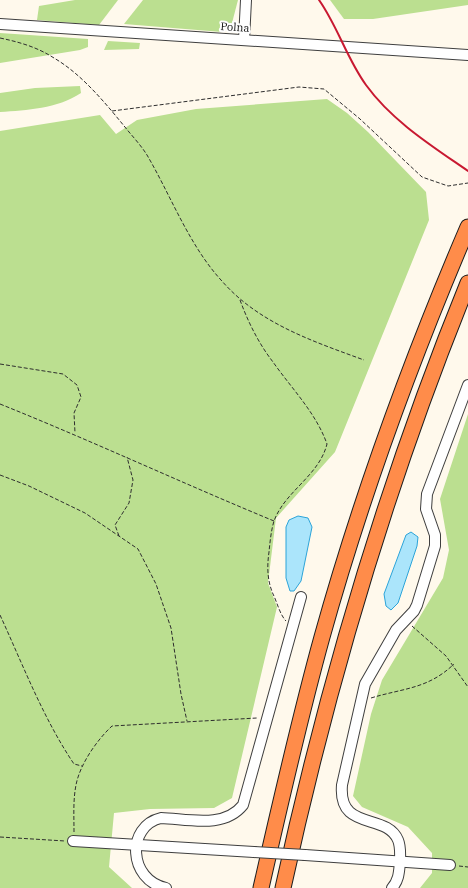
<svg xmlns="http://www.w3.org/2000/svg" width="468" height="888" font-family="'IBM Plex Serif',serif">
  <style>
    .forest { fill: #bbdf90 }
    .water { fill: #abe5fb; stroke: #2ca4d9 }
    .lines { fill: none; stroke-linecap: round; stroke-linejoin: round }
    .minor-casing { stroke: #3f3f3f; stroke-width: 12 }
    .highway-casing { stroke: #1d1d1d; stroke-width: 17 }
    .path { stroke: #2e2e2e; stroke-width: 1; stroke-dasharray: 4 2; stroke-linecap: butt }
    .minor { stroke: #fff; stroke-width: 10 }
    .highway { stroke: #ff8c4a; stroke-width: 15 }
    .rail { stroke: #c81931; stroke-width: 2 }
    .minor-bridge-casing { stroke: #3f3f3f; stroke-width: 12; stroke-linecap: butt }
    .minor-bridge { stroke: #fff; stroke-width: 10 }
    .labels { text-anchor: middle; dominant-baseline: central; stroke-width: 4; stroke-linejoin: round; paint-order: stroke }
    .street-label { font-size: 11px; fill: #0c0c0c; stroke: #fff }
  </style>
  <rect width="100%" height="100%" fill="#fff9ec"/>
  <g class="forest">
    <path d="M75 0H118L99 25 37 20 39 6Z"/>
    <path d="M143 0H238L232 23 222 32 124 24Z"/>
    <path d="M330 0H468V5L373 19H344Z"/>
    <path d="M0 33 88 39V47L80 50 0 63Z"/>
    <path d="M108 41 140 43 139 49 104 50Z"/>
    <path d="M80 86 81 93C57 109 27 110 0 112V93L35 88Z"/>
    <path d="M327 99 347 113 368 132 426 192 429 220 335 452 276 518 268 583 277 607 232 798 214 808 150 809 114 813 109 867 132 888H0V131L100 115 116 134 137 120 196 109Z"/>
    <path d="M468 414V888H420L432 873V853L408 827 362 807 353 796 371 714 382 680 443 578 449 550 440 499Z"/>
  </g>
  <g class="water">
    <path d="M298 516 308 518 312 527 301 581 294 591H290L286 578V527L289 520Z"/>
    <path d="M411 532 418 537 417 546 398 603 391 610 386 606 384 594 406 535Z"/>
  </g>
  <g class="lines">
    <defs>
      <g id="minor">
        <path d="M0 24 468 55"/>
        <path d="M244 40 246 0"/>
        <path d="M73 841 254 852"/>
        <path d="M305 855 450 865"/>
        <path d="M166 888C128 880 126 826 161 818 188 819 224 829 243 805L301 597"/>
        <path d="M392 888C399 880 399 872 400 862 400 855 401 847 398 840 386 812 338 832 342 785L365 684 396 630 414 611 417 605 435 546V535L426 509 427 494 468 385"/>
      </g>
      <g id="highway">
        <path d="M261 888C280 804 299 720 322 637 361 497 411 360 468 227"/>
        <path d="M283 888C328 682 388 479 468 283"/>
      </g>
    </defs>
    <use href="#minor" class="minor-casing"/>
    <use href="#highway" class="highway-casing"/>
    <g class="path">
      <path d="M0 38C19 42 37 47 54 58 83 75 107 105 129 132 135 139 142 147 147 155 171 196 189 245 221 280 258 323 312 341 364 360"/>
      <path d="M112 111 299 87 324 89 360 119 422 177 448 186 468 183"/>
      <path d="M240 300C248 322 259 344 273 362 292 389 316 413 327 444 319 476 285 491 274 521 271 531 270 542 269 552 267 566 267 580 273 594 277 602 280 615 286 621"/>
      <path d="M0 364 63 374 77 385 81 397 74 413 75 433"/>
      <path d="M0 404C92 441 182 483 274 521"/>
      <path d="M0 475 29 486 85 513 138 549 156 584 171 628 181 694 187 721"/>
      <path d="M119 536 115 525 129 503 133 480 127 457"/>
      <path d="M0 615C23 665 43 718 74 764L82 766"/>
      <path d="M412 626 446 656 468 687"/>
      <path d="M371 698C404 688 428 689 454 664"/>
      <path d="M74 832C74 816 73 800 76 785 80 764 97 740 112 726L257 718"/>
      <path d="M0 837 65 841"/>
      <path d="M459 866 468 867"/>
    </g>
    <use href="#minor" class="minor"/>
    <use href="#highway" class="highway"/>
    <path class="rail" d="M319 0C338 27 347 59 366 85 392 121 432 146 468 171"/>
    <defs>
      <path id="minor-bridge" d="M254 852 305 855"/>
    </defs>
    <use href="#minor-bridge" class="minor-bridge-casing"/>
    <use href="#minor-bridge" class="minor-bridge"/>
  </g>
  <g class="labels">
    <g class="street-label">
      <text transform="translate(235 27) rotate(4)">Polna</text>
    </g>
  </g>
</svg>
